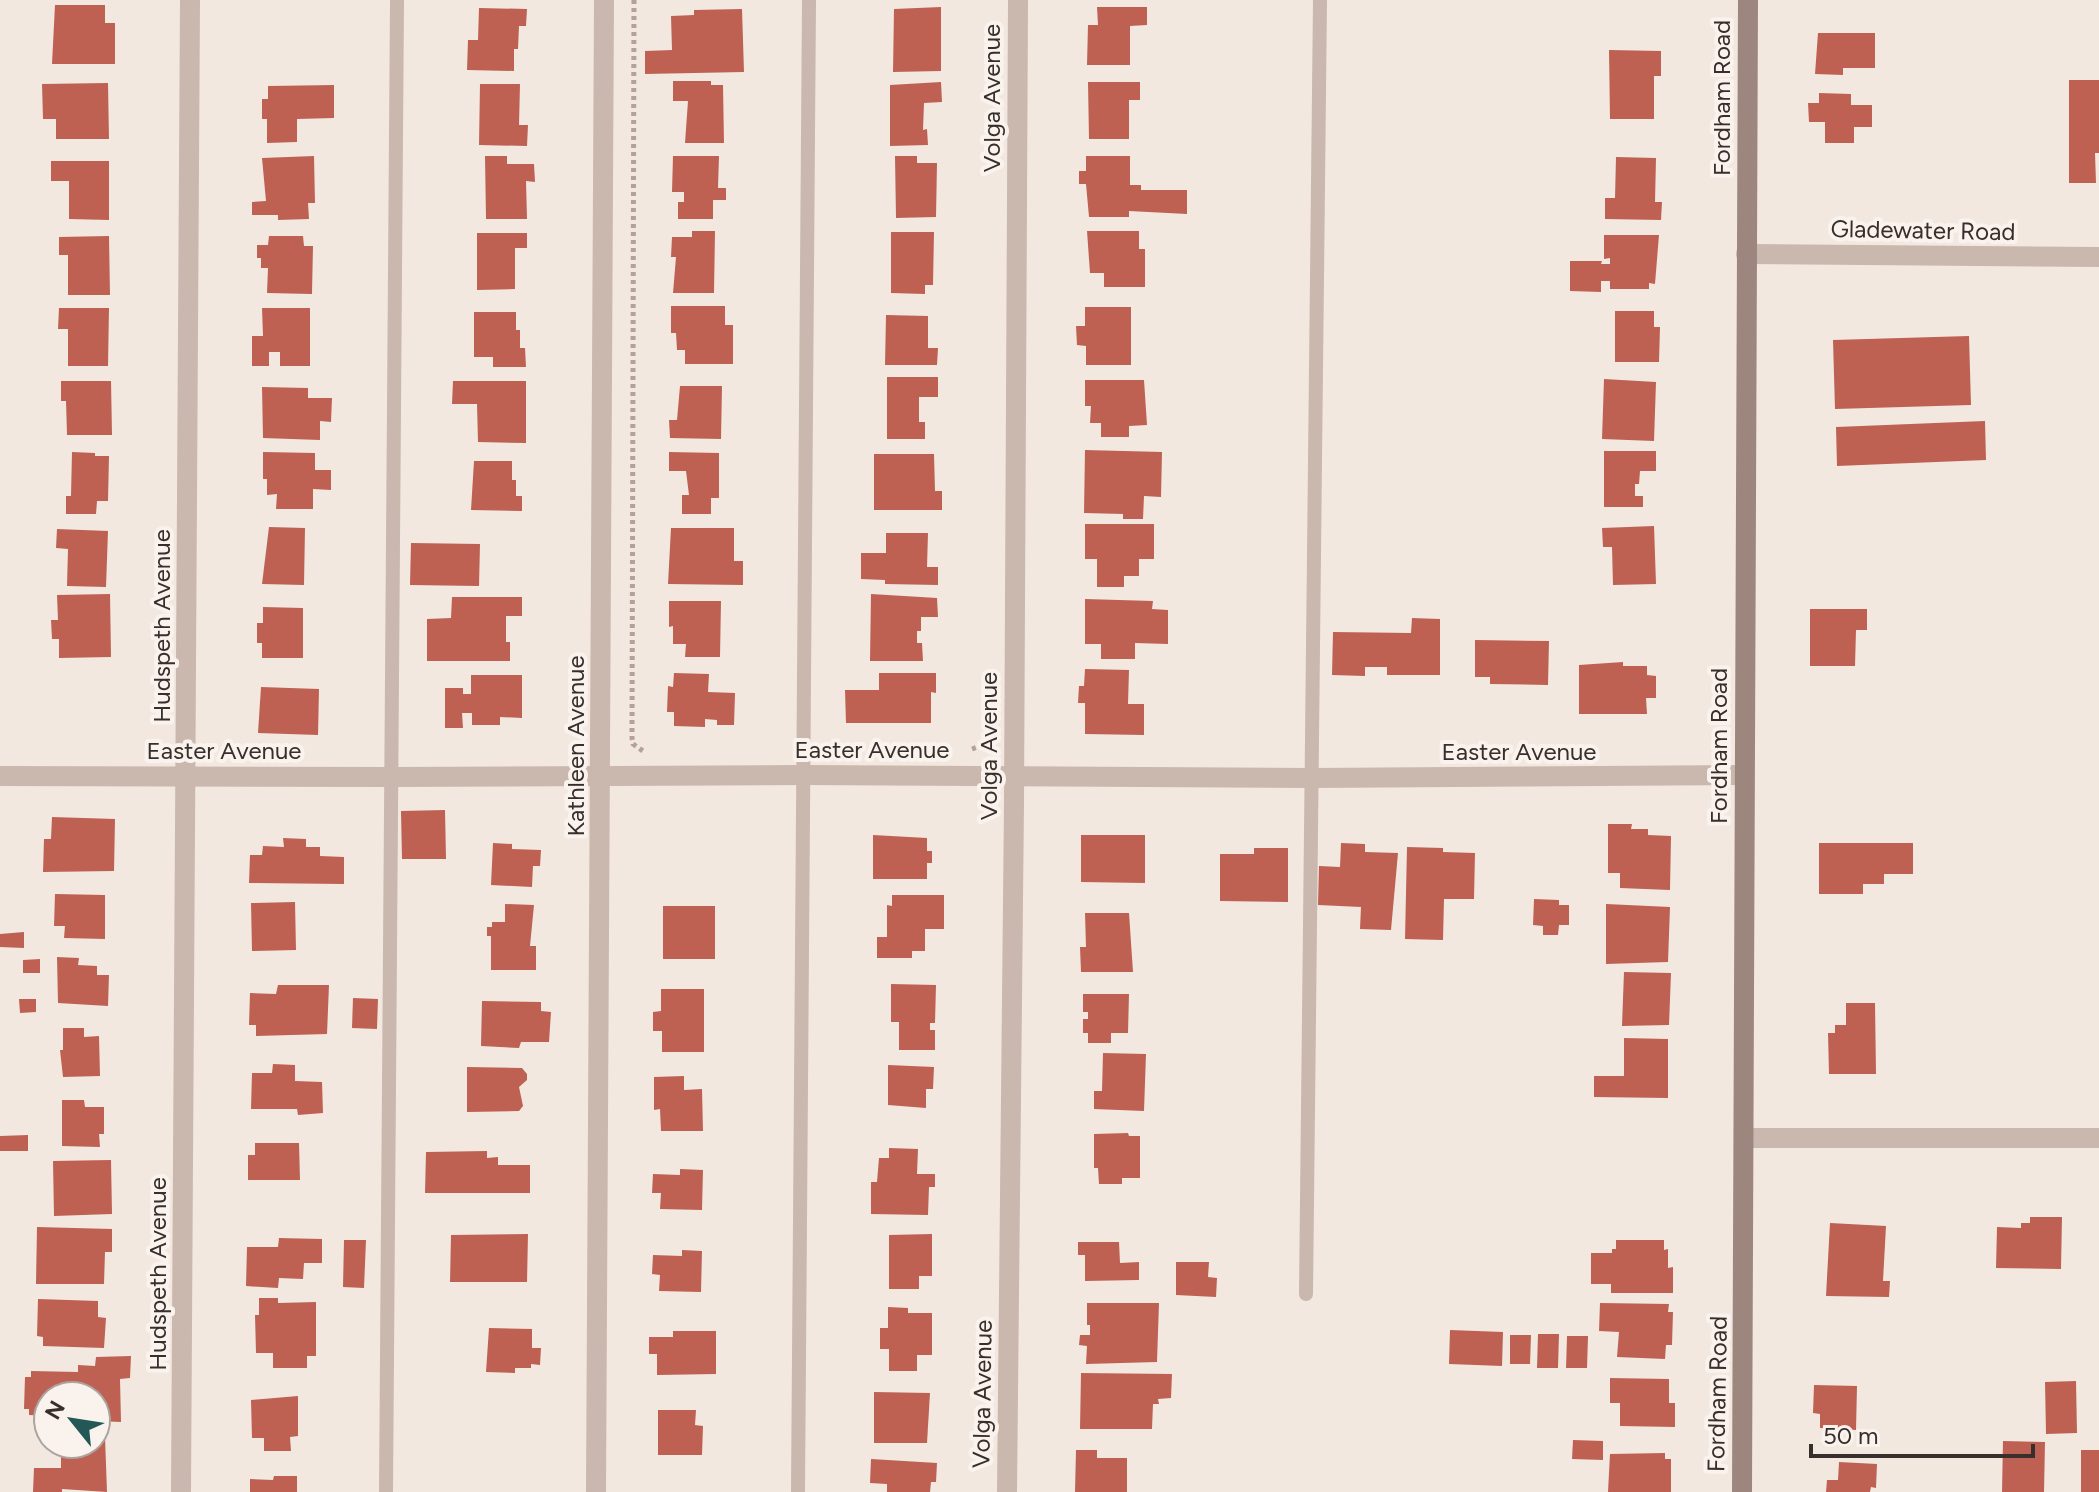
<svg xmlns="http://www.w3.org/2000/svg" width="2099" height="1492" font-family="Figtree,sans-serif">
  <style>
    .building { fill: #be6152 }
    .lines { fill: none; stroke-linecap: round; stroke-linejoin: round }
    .path { stroke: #b5a197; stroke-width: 5; stroke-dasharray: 4 4; stroke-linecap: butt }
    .lane { stroke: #cab7ad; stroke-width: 14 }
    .street { stroke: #cab7ad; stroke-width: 20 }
    .secondary { stroke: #9d867e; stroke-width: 20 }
    .labels { text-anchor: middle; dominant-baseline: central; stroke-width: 8; stroke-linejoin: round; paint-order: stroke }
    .street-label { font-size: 24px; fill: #382e2b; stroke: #f9f2ed }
  </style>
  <rect width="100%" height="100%" fill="#f2e8e0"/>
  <g class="building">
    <path d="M55 5H105V23H115V64H52Z"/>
    <path d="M941 7V71L893 72 894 9Z"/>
    <path d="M1097 7H1147V25L1130 26V65H1087L1088 25H1098Z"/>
    <path d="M479 8 527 9 526 26H519L518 49H514V71L467 70 468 40H478Z"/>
    <path d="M742 9 744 72 645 74V51L672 50 671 16 694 15V10Z"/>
    <path d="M1818 33H1875V68H1843V75L1815 74Z"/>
    <path d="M1609 50 1661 51V76H1654V119H1610Z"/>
    <path d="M2069 80H2099V153H2095L2096 183H2069Z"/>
    <path d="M673 81H711V85H723L724 143H685L688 101H673Z"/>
    <path d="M941 82 942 102 924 103 923 130 927 129 928 145 890 146V85Z"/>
    <path d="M1088 82H1140V100H1129V139H1089Z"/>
    <path d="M108 83 109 139H56V119H43L42 84Z"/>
    <path d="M480 84H520L519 125H528L527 146 479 145Z"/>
    <path d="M334 85V118L297 119V142L267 143V119H262V99H268V86Z"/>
    <path d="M1819 93 1851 94V105H1872V127H1854V143H1825V122H1809L1808 103H1819Z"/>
    <path d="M314 156 315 203H308L309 219 278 220V215H252V202L266 201 262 158Z"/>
    <path d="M485 156H507V164H534L535 182 526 181 527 219H486Z"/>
    <path d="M673 156H719L718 188H726V200H713V219H678V202H684V192H672Z"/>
    <path d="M895 156H917V163H937L936 217 896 218Z"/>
    <path d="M1086 156H1130V185H1141V190H1187V214L1129 211V217H1089L1086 184H1079V171H1086Z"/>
    <path d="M1616 157 1656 158 1655 202H1662L1661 220 1605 219V198H1615Z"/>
    <path d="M51 161H109V220L69 219V181H51Z"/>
    <path d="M692 231H715L714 293H673L676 257H671L672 237H692Z"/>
    <path d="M1087 231H1139V249H1145V287H1104V273H1090Z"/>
    <path d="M891 232H934L933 285H925V294L891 293Z"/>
    <path d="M477 233H527V248H515V289L477 290Z"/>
    <path d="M1604 235H1659L1655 284 1649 283V289H1610V281H1601V292L1570 291V261H1602L1601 264H1610V258L1604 259Z"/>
    <path d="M109 236 110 295H68V255H59V237Z"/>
    <path d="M269 236H303L304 246H313L312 294 267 293 268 268H261V258H257V245H268Z"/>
    <path d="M671 306H725V325H733V364H685V350H677L676 333H671Z"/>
    <path d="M1085 307H1131V365H1086V346L1077 345 1076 326H1085Z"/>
    <path d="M59 308H109L108 366H68V329H58Z"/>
    <path d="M262 308H310V366H280V352H269V366H252V336H263Z"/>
    <path d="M1615 311H1654V327H1660L1659 362H1615Z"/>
    <path d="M474 312H516V330H520V348H525L526 367H493V357H474Z"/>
    <path d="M886 315 928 316V348H938L937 365H885Z"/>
    <path d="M1969 336 1971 405 1835 409 1833 340Z"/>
    <path d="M887 377H938V397H919V422H925V439H887Z"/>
    <path d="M1604 379 1656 382 1654 441 1602 439Z"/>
    <path d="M1085 380H1144L1147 425 1129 426V437H1101V423H1090L1091 406H1085Z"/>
    <path d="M61 381H111L112 435H67L66 401H61Z"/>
    <path d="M453 381H526V443L478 442 477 404H452Z"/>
    <path d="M680 386H722L721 439 670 438 669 420H677Z"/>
    <path d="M262 387 308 388V398H332L331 422 320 421V440L263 438Z"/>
    <path d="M1985 421 1986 460 1837 466 1836 427Z"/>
    <path d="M1085 450 1162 452 1161 497 1144 496 1143 519H1123V514L1084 513Z"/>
    <path d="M1604 451H1656V471H1640L1639 484H1635V496H1643V507H1604Z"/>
    <path d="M72 452 95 453V456H109L108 501H97L96 514H66V496H71Z"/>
    <path d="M263 452 315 453V470H331V490L313 489V509H276L277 494 267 495V479H263Z"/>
    <path d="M669 452 719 453V498H711V514H682V495H689L686 471H669Z"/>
    <path d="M874 454H934L935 491H942V510H874Z"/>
    <path d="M474 461H512V480H516V496H522V511L471 510Z"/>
    <path d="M1085 524H1154V559H1139V576H1124V587H1097V559H1085Z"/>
    <path d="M1654 526 1656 584 1613 585 1612 547H1603L1602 528Z"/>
    <path d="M269 527 305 528 304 585 262 584Z"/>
    <path d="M671 528H734V561H743V585L668 584Z"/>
    <path d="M57 529 108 531 106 587 67 586 68 549 56 548Z"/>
    <path d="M886 533H928L927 567H938V585L885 584V580L861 579V553H886Z"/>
    <path d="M411 543 480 544 479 586 410 585Z"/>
    <path d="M110 594 111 657 59 658V639H52L51 620H58L57 595Z"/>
    <path d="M871 594 937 598 938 617H921V631H917V643H922L923 661H870Z"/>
    <path d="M452 597H522V616H506V642H510V661H427V619L451 618Z"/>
    <path d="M1085 599 1153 601 1152 609 1168 610V644L1135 643V659H1101V644H1085Z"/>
    <path d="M669 601H721L720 657H685L686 644H673V626L669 627Z"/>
    <path d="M263 607 303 608V658H262V643H257V623H263Z"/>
    <path d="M1810 609H1867V630H1856L1855 666H1810Z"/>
    <path d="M1412 618 1440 619V675H1387V667H1365V676L1332 675 1333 632 1411 633Z"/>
    <path d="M1475 640 1549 641 1548 685 1490 684V677H1475Z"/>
    <path d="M1623 662V666H1647V675L1656 676V698H1646L1647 714H1579V665Z"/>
    <path d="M1085 669 1129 670 1128 704H1144V735L1085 734V703H1078L1079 686H1084Z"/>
    <path d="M674 673 709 674 708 692 735 693 734 725H717V720L705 719V727L674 726V712H667L668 686 673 687Z"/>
    <path d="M879 673H936V693L931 692V723H846L845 690H879Z"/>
    <path d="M471 675H522V718L500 717V725H472V713H462L463 728H445V688H463V694H471Z"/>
    <path d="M261 687 319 689 318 735 258 733Z"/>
    <path d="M445 810 446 859H402L401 811Z"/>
    <path d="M52 817 115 819 114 871 43 872 44 839H51Z"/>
    <path d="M1608 824H1632L1631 829H1648V835L1671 836 1670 890 1620 888V873H1608Z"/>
    <path d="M873 835 927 838V851H932V863H927V879H873Z"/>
    <path d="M1081 835H1145V883L1081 882Z"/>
    <path d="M283 838 306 839V847H320V856L344 857V884L249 883 250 855H262L263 846 284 847Z"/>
    <path d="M493 843 512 844V849L541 850 540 866H533L532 887 491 885Z"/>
    <path d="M1341 843 1365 844V852L1398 853 1391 930 1360 929 1361 907 1318 905 1319 866 1340 867Z"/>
    <path d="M1819 843H1913V874H1884V884H1863V894H1819Z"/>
    <path d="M1407 847 1443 848V852L1475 853 1474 899H1444L1443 940 1405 939Z"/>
    <path d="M1254 848H1288V902L1220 901V854H1254Z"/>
    <path d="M55 894 105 895V939L64 938 65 926H54Z"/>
    <path d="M892 895H944V929H925V951H912V958H877V937H887V905L892 906Z"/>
    <path d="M1534 899 1559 900V905H1569V925H1559L1558 935H1543V926L1533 925Z"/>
    <path d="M295 902 296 950 252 951 251 903Z"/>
    <path d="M505 904 534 905 530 946H536V970H491V936H487V927H492V922H505Z"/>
    <path d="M1606 904 1670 907 1668 962 1606 964Z"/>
    <rect x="663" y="906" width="52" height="53"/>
    <path d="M1085 913H1129L1133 972H1081L1080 947H1086Z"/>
    <path d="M24 932V948L0 947V934Z"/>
    <path d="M57 957 79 958 78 965 97 966V975H109L108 1006 58 1003Z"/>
    <path d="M40 959V973H23V960Z"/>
    <path d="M1624 972 1671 973 1669 1025 1622 1026Z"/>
    <path d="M891 984 936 985 935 1023H930V1030H935V1050H899V1022H891Z"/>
    <path d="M278 985H329L327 1034 256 1036V1025H249L250 993 276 994Z"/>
    <path d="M661 989H704V1052H662V1031H653V1012L661 1011Z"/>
    <path d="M1083 994H1129L1128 1033H1111V1043H1088V1033H1083V1019H1088V1012H1083Z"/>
    <path d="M353 998 378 999 377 1029 352 1028Z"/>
    <path d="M19 999H36V1012L20 1013Z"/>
    <path d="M482 1001 541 1002V1011L551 1012 549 1042H521L519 1048 481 1046Z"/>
    <path d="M1846 1003H1875L1876 1074H1829L1828 1033H1835V1025H1846Z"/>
    <path d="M63 1028H84V1037L99 1036 100 1076 63 1077 60 1050H63Z"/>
    <path d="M1624 1038 1668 1039V1098L1594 1097V1076H1624Z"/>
    <path d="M1103 1053 1146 1054 1144 1111 1094 1109V1091H1102Z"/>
    <path d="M273 1064 295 1065V1081L322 1082 323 1113 298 1115 297 1109H251L252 1073H272Z"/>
    <path d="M888 1065 934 1067 933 1089H926V1108L888 1105Z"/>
    <path d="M467 1067 522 1068 527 1074V1080L519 1087 523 1106 519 1111 467 1112Z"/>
    <path d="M684 1076V1090L702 1089 703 1131H661L660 1109 654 1110V1077Z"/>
    <path d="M62 1100H84L85 1107H104V1134H99L100 1147 62 1146Z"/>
    <path d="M1128 1133 1129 1136H1140V1178H1122V1184H1099L1098 1168H1094V1134Z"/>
    <path d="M28 1135V1151H0V1136Z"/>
    <path d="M255 1143H299L300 1180H248V1155H255Z"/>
    <path d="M889 1148 918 1149 917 1174H935V1187H929L928 1215 871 1214V1182H877L879 1158H889Z"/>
    <path d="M487 1151V1158L498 1157V1165H530V1193H425L426 1152Z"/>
    <path d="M111 1160 112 1214 54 1216 53 1161Z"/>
    <path d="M680 1169 703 1170 702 1210 660 1209 661 1193H652L653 1174 680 1175Z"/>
    <path d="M2030 1217H2062L2061 1269 1996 1268 1997 1227 2021 1228V1223H2030Z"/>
    <path d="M1830 1223 1886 1226 1883 1281H1890L1889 1297 1826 1296Z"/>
    <path d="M37 1227 112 1229V1252H105L104 1284H36Z"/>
    <path d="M528 1234 527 1282H450L451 1235Z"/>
    <path d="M932 1234V1276H919V1289H889V1235Z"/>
    <path d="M279 1238 322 1239V1263H304L303 1279 279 1278 278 1288 246 1286 247 1247H278Z"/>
    <path d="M344 1240H366L364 1288 343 1287Z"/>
    <path d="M1616 1240H1664V1250L1668 1249V1268L1673 1267V1293H1611V1284H1591V1253H1612V1249H1616Z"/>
    <path d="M1078 1242H1119L1120 1263 1139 1262V1280L1085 1281V1255H1078Z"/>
    <path d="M682 1250 702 1251 701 1292 659 1291 660 1275 652 1274 653 1255 682 1256Z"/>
    <path d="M1176 1262H1209L1208 1277 1217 1278 1216 1297 1176 1295Z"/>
    <path d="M259 1298H278V1303L316 1302V1356H307V1368H273V1353H256L255 1315H259Z"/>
    <path d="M38 1299 98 1301V1317L106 1318 104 1348 43 1346V1337L37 1336Z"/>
    <path d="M1087 1303H1159L1157 1362 1086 1364 1087 1346 1079 1345 1080 1335H1090V1325H1087Z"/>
    <path d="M1600 1303 1669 1304 1668 1312H1673L1672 1345H1666L1665 1359 1617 1357 1619 1332 1599 1331Z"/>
    <path d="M888 1307 908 1308V1313H932V1355H917V1371H889V1349H880V1328H888Z"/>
    <path d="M489 1328 532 1329V1348H541L540 1365 531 1364V1368H515V1373L486 1372Z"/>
    <path d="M1450 1330 1503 1332 1502 1366 1449 1364Z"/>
    <path d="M673 1331H716V1374L657 1375V1354H649V1337H673Z"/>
    <path d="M1538 1334H1559L1558 1368H1537Z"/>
    <path d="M1510 1335H1531L1530 1364H1510Z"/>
    <path d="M1567 1336H1588L1587 1368H1566Z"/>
    <path d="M131 1356 130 1378 120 1379 121 1422 96 1421V1396H48V1416L29 1415V1409H24L25 1377H31V1371L78 1372V1365L95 1366 96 1357Z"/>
    <path d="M1081 1373 1172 1374 1171 1398 1158 1399 1159 1404H1153L1152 1429H1080Z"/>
    <path d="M1610 1378 1669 1379V1403H1675V1427L1620 1426V1403H1610Z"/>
    <path d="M2076 1381 2077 1433 2046 1434 2045 1382Z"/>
    <path d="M1814 1385 1857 1386 1856 1430 1820 1428V1414L1813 1413Z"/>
    <path d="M874 1392 930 1393 927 1443H874Z"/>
    <path d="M298 1396V1436L290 1437 291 1451H264V1438H252L251 1400Z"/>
    <path d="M658 1410H696L695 1425 703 1426 702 1455H658Z"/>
    <path d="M96 1437H105L107 1492 62 1489V1492H33L34 1468H61V1444H96Z"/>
    <path d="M1573 1440 1603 1441V1460L1572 1459Z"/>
    <path d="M2003 1441 2045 1442 2044 1492H2002Z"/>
    <path d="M1076 1450H1097V1458H1127V1492H1075Z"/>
    <rect x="2081" y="1450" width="18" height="42"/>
    <path d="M1665 1453V1459H1671V1492H1608L1610 1454Z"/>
    <path d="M871 1459 937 1463 936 1482H931L930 1492H887V1484L870 1483Z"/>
    <path d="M1839 1462 1877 1464 1876 1488 1871 1487 1870 1492H1826L1827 1480H1838Z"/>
    <path d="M274 1476H297V1492H250V1479L273 1480Z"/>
  </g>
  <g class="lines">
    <g class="path">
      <path d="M634 0 632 738 633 744 643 751"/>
      <path d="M972 749 984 745 988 737"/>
    </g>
    <g class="lane">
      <path d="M1306 1294 1320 0"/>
      <path d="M386 1492 397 0"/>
      <path d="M798 1492 809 0"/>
    </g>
    <g class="street">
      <path d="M1746 254 2099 257"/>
      <path d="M0 776 393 777 804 775 1312 778 1743 775"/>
      <path d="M1745 1138H2099"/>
      <path d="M181 1492 190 0"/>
      <path d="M596 1492 604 0"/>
      <path d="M1007 1492 1014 802 1018 0"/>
    </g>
    <path class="secondary" d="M1742 1492 1748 0"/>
  </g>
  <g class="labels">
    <g class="street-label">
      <text transform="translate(991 98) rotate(-90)">Volga Avenue</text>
      <text transform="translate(1721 98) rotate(-90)">Fordham Road</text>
      <text transform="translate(1923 230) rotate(1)">Gladewater Road</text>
      <text transform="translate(161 626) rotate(-90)">Hudspeth Avenue</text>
      <text transform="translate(575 746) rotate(-90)">Kathleen Avenue</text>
      <text transform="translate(988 746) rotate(-90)">Volga Avenue</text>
      <text transform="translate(1718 746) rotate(-90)">Fordham Road</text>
      <text x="872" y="749">Easter Avenue</text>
      <text x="224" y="750">Easter Avenue</text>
      <text x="1519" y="751">Easter Avenue</text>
      <text transform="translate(157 1274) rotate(-90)">Hudspeth Avenue</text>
      <text transform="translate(982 1394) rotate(-89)">Volga Avenue</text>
      <text transform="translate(1717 1394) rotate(-89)">Fordham Road</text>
    </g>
  </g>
  <g transform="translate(72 1420) rotate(300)"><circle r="38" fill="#f9f2ed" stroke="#aca49f" stroke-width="2"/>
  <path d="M0-6L14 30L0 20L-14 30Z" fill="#235856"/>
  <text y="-12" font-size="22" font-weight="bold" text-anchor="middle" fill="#382e2b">N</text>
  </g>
  <path d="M1811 1444v12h222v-12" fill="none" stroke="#382e2b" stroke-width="4"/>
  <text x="1823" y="1444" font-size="24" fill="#382e2b" stroke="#f9f2ed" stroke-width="6" paint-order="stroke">50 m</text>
</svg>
